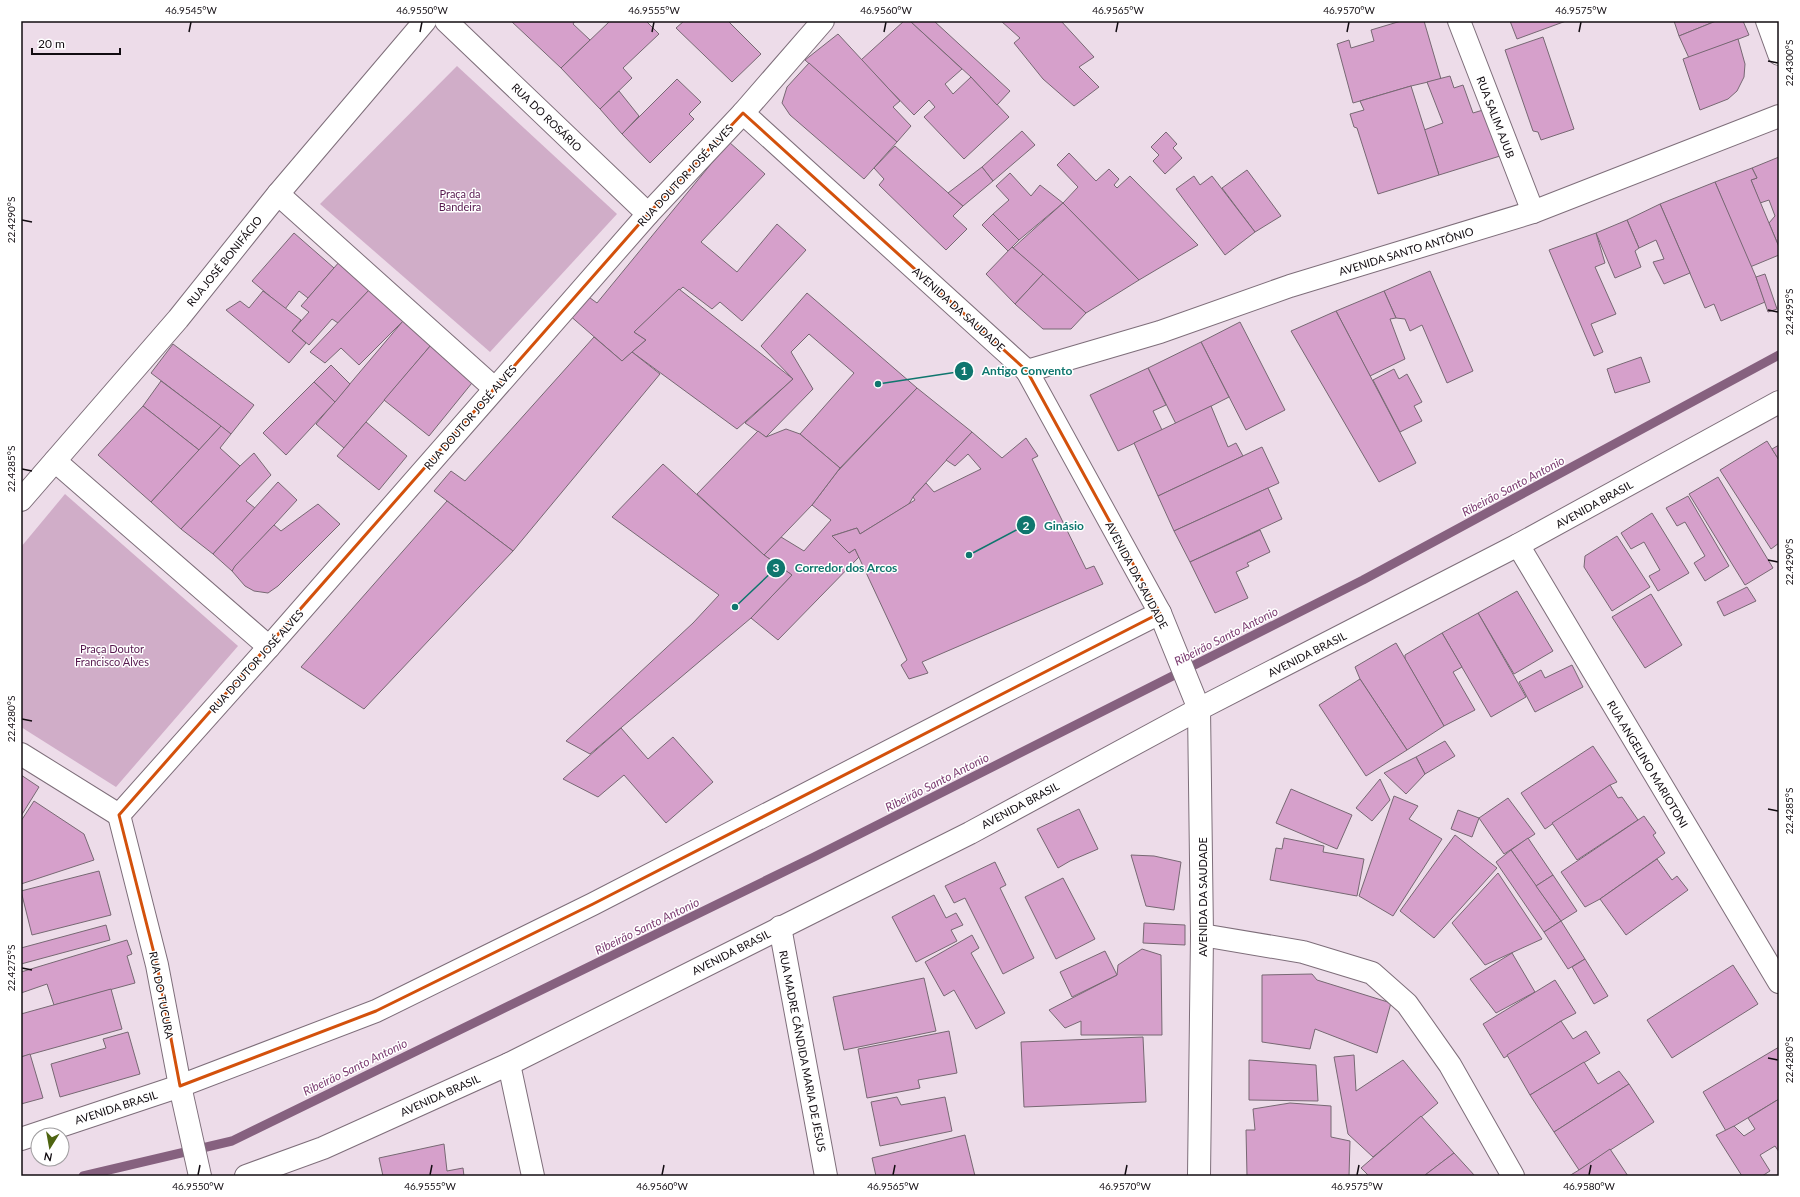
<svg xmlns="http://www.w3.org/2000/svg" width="1800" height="1197" font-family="Lato,sans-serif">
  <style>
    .green { fill: #d0adc8 }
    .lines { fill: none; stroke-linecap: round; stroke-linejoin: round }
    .stream { stroke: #86617f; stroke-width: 9 }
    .building { fill: #d6a0cb; stroke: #776873 }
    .minor-casing { stroke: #7e6e7a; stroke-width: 24 }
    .major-casing { stroke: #7e6e7a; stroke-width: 24 }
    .minor { stroke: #fff; stroke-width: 22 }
    .major { stroke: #fff; stroke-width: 22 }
    .marked { fill: none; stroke: #d3510c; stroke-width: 3; stroke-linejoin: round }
    .ticks { fill: none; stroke: #120c11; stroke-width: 1.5 }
    .labels { text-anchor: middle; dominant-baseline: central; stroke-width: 3; stroke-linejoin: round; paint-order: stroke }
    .street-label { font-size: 11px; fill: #120c11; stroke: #fff }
    .park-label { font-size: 11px; fill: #56184e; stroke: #fff }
    .water-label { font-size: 12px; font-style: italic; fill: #7c3c71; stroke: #fff }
    .leader { fill: none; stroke: #0f766e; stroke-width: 1.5 }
    .callout-dot { fill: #0f766e; stroke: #fff; stroke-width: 1.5 }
    .mark-label { font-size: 12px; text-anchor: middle; font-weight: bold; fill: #fff }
    .callout-label { font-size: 12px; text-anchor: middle; font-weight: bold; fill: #0f766e; stroke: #fff; stroke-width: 3; stroke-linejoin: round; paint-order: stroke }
    .neatline { fill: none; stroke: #120c11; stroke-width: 1.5 }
    .ticks-label { font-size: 10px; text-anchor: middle; fill: #120c11 }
  </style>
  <rect width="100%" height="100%" fill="#eddce9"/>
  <g class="green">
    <path d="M457 66 617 214 490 352 320 204Z"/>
    <path d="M65 494 238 646 116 787 21 727V547Z"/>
  </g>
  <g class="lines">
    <path class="stream" d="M83 1176 232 1141 814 857 1363 580 1779 355"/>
  </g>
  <g class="building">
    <path d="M511 21H575L573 24 590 40 561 68Z"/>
    <path d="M610 21H646L659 34 623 68 632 78 600 109 561 68Z"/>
    <path d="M684 21H728L761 54 732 82 676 28Z"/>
    <path d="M904 21H910L962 69 945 84 953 94 971 77 1009 117 964 159 924 117 935 107 929 100 914 115 861 60Z"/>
    <path d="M910 21H934L1010 91 997 105 971 77Z"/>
    <path d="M1001 21H1061L1094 57 1079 67 1099 87 1074 106 1043 79 1014 43 1020 38Z"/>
    <path d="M1401 21H1424L1441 79 1411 86 1353 103 1337 44 1349 40 1351 48 1374 41 1371 30Z"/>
    <path d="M1510 21H1566L1517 39Z"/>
    <path d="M1674 21H1716L1679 36Z"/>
    <path d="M1716 21H1743L1749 35 1689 58 1679 36Z"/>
    <path d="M838 34 900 101 893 107 911 126 897 142 805 60Z"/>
    <path d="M1543 37 1574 129 1541 140 1538 132 1533 131 1505 50Z"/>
    <path d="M1738 39 1745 64 1744 77 1737 91 1728 99 1700 110 1683 59Z"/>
    <path d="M809 63 897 142 864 179 790 115 782 103 787 87Z"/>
    <path d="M1450 76 1454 88 1463 85 1473 113 1483 110 1500 156 1439 175 1424 130 1443 123 1427 82Z"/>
    <path d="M677 79 701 102 689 114 694 119 650 163 622 134Z"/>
    <path d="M1411 86 1439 175 1378 194 1357 128 1354 127 1350 114 1364 110 1360 101Z"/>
    <path d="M619 91 639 116 622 134 600 109Z"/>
    <path d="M1022 131 1035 145 993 181 982 167Z"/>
    <path d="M1166 132 1177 144 1173 148 1182 158 1165 174 1153 161 1159 155 1151 147Z"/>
    <path d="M729 142 765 174 701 242 737 272 777 224 806 250 742 321 720 302 712 309 683 287 634 332 646 340 622 361 568 314 586 295 597 303Z"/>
    <path d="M895 146 963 206 953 216 967 229 946 250 879 185 884 179 874 168Z"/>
    <path d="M1069 153 1096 181 1109 169 1119 179 1114 185 1117 188 1130 176 1198 245 1139 280 1063 203 1078 187 1057 165Z"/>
    <path d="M1779 157V247L1769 223 1775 216 1769 200 1760 203 1751 180 1757 178 1752 168Z"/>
    <path d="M982 167 993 181 963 206 948 193Z"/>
    <path d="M1752 168 1757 178 1751 180 1779 247V255L1750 267 1715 182Z"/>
    <path d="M1247 170 1281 216 1255 232 1222 188Z"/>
    <path d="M1010 173 1031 196 1040 185 1063 203 1019 240 993 214 1009 200 996 186Z"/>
    <path d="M1194 176 1200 185 1212 176 1255 232 1225 255 1176 189Z"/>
    <path d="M1715 182 1756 277 1765 302 1721 321 1714 304 1705 308 1660 204Z"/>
    <path d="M1063 203 1139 280 1086 313 1013 248Z"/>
    <path d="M1660 204 1690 273 1664 284 1653 262 1664 259 1656 240 1639 248 1627 220Z"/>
    <path d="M993 214 1019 240 1008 251 982 225Z"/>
    <path d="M1627 220 1639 248 1635 251 1641 267 1615 278 1596 233Z"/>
    <path d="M294 233 334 268 308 298 299 291 285 309 252 281Z"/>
    <path d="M1596 233 1605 263 1595 267 1616 314 1591 324 1603 352 1594 356 1549 250Z"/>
    <path d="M1012 247 1043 274 1015 304 986 274Z"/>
    <path d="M340 261 371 288 338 323 332 319 309 345 292 331 309 312 301 306Z"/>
    <path d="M1430 271 1473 371 1447 383 1422 325 1410 331 1405 319 1396 318 1384 291Z"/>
    <path d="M1043 274 1086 313 1071 329H1043L1015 304Z"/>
    <path d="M1765 274 1777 309 1768 312 1756 277Z"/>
    <path d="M371 288 403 321 359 365 341 348 325 363 310 352Z"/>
    <path d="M679 289 793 379 737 429 632 352 646 340 634 332Z"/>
    <path d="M263 291 301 320 292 331 306 343 289 363 226 310 240 301 249 308Z"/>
    <path d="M1384 291 1396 318 1390 319 1405 359 1370 376 1336 311Z"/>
    <path d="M807 293 917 388 840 468 800 434 854 373 809 334 791 352 813 389 766 437 745 423 793 379 761 346Z"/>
    <path d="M1336 311 1416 463 1379 482 1291 331Z"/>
    <path d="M403 321 431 345 344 448 316 424Z"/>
    <path d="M1240 322 1285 410 1246 430 1201 342Z"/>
    <path d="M594 337 622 361 632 352 660 374 513 551 434 491 451 471 465 481Z"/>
    <path d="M1201 342 1229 397 1176 424 1148 368Z"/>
    <path d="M173 344 254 405 231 434 151 373Z"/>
    <path d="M431 345 476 378 429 436 384 400Z"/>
    <path d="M1641 357 1650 382 1615 393 1607 369Z"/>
    <path d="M331 365 350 384 335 402 314 382Z"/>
    <path d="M1148 368 1166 405 1153 411 1162 430 1118 451 1090 395Z"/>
    <path d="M1394 369 1399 379 1407 374 1422 402 1414 406 1422 421 1400 432 1373 380Z"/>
    <path d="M161 381 221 426 199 450 143 406Z"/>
    <path d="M314 382 335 402 286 455 263 433Z"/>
    <path d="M917 388 972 432 913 497 909 504 860 534 857 528 832 536 849 553 855 549 859 557 778 640 751 618 792 575 764 555 781 537 804 551 831 520 812 505 837 472Z"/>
    <path d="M143 406 199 450 151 502 98 455Z"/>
    <path d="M1211 406 1228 447 1236 443 1243 456 1158 496 1134 443Z"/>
    <path d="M366 422 407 456 379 490 337 456Z"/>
    <path d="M221 426 231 434 220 448 240 466 181 529 151 502Z"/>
    <path d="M786 429 800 434 840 468 812 505 764 555 697 494 758 431 766 437Z"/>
    <path d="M972 432 1002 458 1026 438 1038 456 1032 459 1086 569 1094 566 1103 584 922 662 928 673 909 679 901 665 907 660 855 549 849 553 832 536 857 528 860 534 915 500 913 497 926 483 934 492 981 469 968 454 955 466 946 460Z"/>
    <path d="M1767 441 1779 460V543L1771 549 1720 470Z"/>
    <path d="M1779 445V460L1772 449Z"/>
    <path d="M1262 447 1279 483 1174 531 1158 496Z"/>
    <path d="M254 453 271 475 246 501 255 508 213 554 181 529 240 466Z"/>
    <path d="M663 464 764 555 792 575 751 618 590 754 566 741 693 623 719 595 612 517Z"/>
    <path d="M1718 477 1773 568 1745 585 1689 494Z"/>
    <path d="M278 482 297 500 232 571 213 554Z"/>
    <path d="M1268 488 1282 519 1190 562 1174 531Z"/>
    <path d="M1688 496 1729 566 1705 581 1694 563 1705 556 1685 522 1677 526 1666 508Z"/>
    <path d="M447 501 513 551 364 709 301 667Z"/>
    <path d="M318 504 340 524 278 586 268 593 254 591 245 586 232 571 235 566 274 525 281 531Z"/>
    <path d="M1652 513 1689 573 1658 591 1649 576 1660 570 1644 542 1631 549 1621 533Z"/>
    <path d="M1260 530 1270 552 1247 563 1249 566 1236 572 1248 598 1215 613 1190 562Z"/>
    <path d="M1617 536 1650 587 1612 611 1584 567 1585 556Z"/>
    <path d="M1747 587 1756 601 1724 616 1717 602Z"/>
    <path d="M1517 591 1553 651 1514 674 1478 613Z"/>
    <path d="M1651 594 1682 645 1645 668 1612 617Z"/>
    <path d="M1478 613 1526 697 1491 717 1442 633Z"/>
    <path d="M1442 633 1462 667 1453 672 1475 710 1444 726 1405 659V655Z"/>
    <path d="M1396 643 1444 726 1407 750 1360 679 1355 667Z"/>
    <path d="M1572 665 1583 687 1535 712 1519 682 1541 670 1545 678Z"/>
    <path d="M1360 679 1407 750 1366 776 1319 705Z"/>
    <path d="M621 728 648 759 673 737 713 782 666 823 624 775 598 797 563 779Z"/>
    <path d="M1445 741 1455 756 1425 774 1416 757Z"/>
    <path d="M1593 746 1617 782 1610 785 1545 829 1521 793Z"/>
    <path d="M1416 757 1425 774 1406 794 1384 773Z"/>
    <path d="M21 775 39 787 21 816Z"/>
    <path d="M1380 779 1390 800 1372 821 1356 808Z"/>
    <path d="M1610 785 1618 798 1622 797 1638 820 1577 860 1552 823Z"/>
    <path d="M1291 789 1352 815 1337 849 1276 823Z"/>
    <path d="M1394 796 1418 806 1409 819 1442 839 1393 916 1359 896Z"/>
    <path d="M1508 798 1535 834 1504 854 1479 818Z"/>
    <path d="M34 801 84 834 94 860 21 884V821Z"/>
    <path d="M1079 809 1098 849 1070 861 1058 868 1037 829Z"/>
    <path d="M1458 810 1479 818 1472 837 1451 829Z"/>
    <path d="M1644 816 1656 833 1653 835 1665 853 1600 899 1585 907 1561 872Z"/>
    <path d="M1455 835 1497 868 1434 938 1400 911Z"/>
    <path d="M1284 838 1324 846 1323 852 1364 859 1357 896 1270 880 1276 848 1282 849Z"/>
    <path d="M1528 838 1553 875 1536 886 1511 850Z"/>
    <path d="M1511 850 1561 921 1544 932 1496 862Z"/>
    <path d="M1131 855 1154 856 1181 862 1174 910 1146 906Z"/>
    <path d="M1657 859 1672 880 1677 876 1688 890 1626 935 1600 899Z"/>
    <path d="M995 862 1006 885 1000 888 1034 958 1003 974 965 898 954 903 945 886Z"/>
    <path d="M99 871 111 915 32 935 21 891Z"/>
    <path d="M1498 873 1542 939 1485 965 1452 923Z"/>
    <path d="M1553 875 1577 911 1561 921 1536 886Z"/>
    <path d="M1063 878 1095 939 1056 959 1025 897Z"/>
    <path d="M934 895 946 918 956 913 963 925 951 930 957 941 916 962 892 917Z"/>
    <path d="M1561 921 1585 959 1568 969 1544 932Z"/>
    <path d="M1144 923 1185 925V945L1143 943Z"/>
    <path d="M106 925 110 940 21 964V948Z"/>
    <path d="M972 935 979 948 971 953 1005 1013 976 1029 954 990 944 996 925 962Z"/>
    <path d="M127 940 132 954 127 956 135 983 54 1005 47 984 21 993V972Z"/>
    <path d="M1142 949 1161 955 1162 1035H1081V1021L1065 1028 1049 1010 1117 975 1118 965Z"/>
    <path d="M1105 951 1117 975 1072 997 1060 972Z"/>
    <path d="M1512 953 1535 992 1496 1013 1470 979Z"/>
    <path d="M1585 959 1608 996 1594 1004 1572 967Z"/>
    <path d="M1733 965 1758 1004 1672 1058 1647 1020Z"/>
    <path d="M1312 974 1317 980 1391 1003 1377 1053 1315 1029 1310 1049 1262 1042V975Z"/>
    <path d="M924 978 936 1031 844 1050 833 997Z"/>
    <path d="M1555 980 1576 1013 1561 1021 1504 1058 1483 1024Z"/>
    <path d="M111 989 122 1029 21 1057V1014Z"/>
    <path d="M1561 1021 1573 1039 1586 1031 1600 1053 1530 1095 1507 1055Z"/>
    <path d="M949 1031 957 1073 918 1080 920 1088 867 1098 858 1049Z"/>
    <path d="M128 1032 140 1074 60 1097 51 1064 106 1048 103 1039Z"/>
    <path d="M1143 1037 1146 1102 1024 1107 1021 1042Z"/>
    <path d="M1779 1047V1099L1726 1131 1703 1092Z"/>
    <path d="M30 1054 43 1098 21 1104V1057Z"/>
    <path d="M1354 1055 1356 1091 1403 1060 1438 1103 1373 1157 1348 1134 1334 1057Z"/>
    <path d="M1249 1060 1316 1065 1318 1101 1249 1100Z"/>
    <path d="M1584 1062 1598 1084 1619 1071 1629 1084 1554 1132 1530 1095Z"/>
    <path d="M1629 1084 1654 1122 1579 1170 1554 1132Z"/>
    <path d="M897 1097 901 1105 945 1097 952 1131 880 1146 871 1102Z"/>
    <path d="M1779 1099V1152L1775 1146 1760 1155 1770 1171 1762 1176H1742L1716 1135 1734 1126 1744 1136 1755 1129 1748 1118Z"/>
    <path d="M1290 1103 1331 1106V1137L1350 1141 1349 1176H1247L1246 1130H1255L1253 1109Z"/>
    <path d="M1421 1116 1454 1153 1424 1176H1369L1361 1168Z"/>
    <path d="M965 1135 975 1176H876L872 1158Z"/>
    <path d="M444 1144 447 1171 463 1168 464 1176H383L379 1158Z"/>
    <path d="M1610 1149 1628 1176H1569L1579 1170Z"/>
    <path d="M1454 1153 1475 1176 1425 1175Z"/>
  </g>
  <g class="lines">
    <defs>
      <g id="minor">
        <path d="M446 21 648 214"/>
        <path d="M1459 21 1533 212"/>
        <path d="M1767 21 1779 54"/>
        <path d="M743 113 1027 371"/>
        <path d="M278 194 494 388"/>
        <path d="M55 461 269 647"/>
        <path d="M21 500 178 319 278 194 425 21"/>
        <path d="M1518 545 1779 982"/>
        <path d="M21 754 119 815"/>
        <path d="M119 815 269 647 648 214 743 113 823 21"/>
        <path d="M119 815 157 965 180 1086"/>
        <path d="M780 927 826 1176"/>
        <path d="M1202 935 1303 952 1372 973 1407 1004 1450 1065 1513 1176"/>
        <path d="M509 1064 533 1176"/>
      </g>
      <g id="major">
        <path d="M180 1086 200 1176"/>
        <path d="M21 1139 180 1086 376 1011 593 904 994 697 1160 613"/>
        <path d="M246 1176 323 1148 509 1064 970 833 1199 709 1518 545 1779 402"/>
        <path d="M1199 1176 1202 935 1199 709 1160 613 1027 371 1160 332 1290 286 1533 212 1779 116"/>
      </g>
    </defs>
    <use href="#minor" class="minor-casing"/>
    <use href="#major" class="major-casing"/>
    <use href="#minor" class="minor"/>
    <use href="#major" class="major"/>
  </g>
  <path class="marked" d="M743 113 1027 371 1160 613 593 904 376 1011 180 1086 157 965 119 815 648 214Z"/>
  <path class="ticks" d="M189 32 191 22M420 32 422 22M652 32 654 22M884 32 886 22M1116 32 1118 22M1347 32 1349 22M1579 32 1581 22M1768 61 1778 63M22 220 32 222M1768 310 1778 312M22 469 32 471M1768 560 1778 562M22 719 32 721M1768 809 1778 811M22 968 32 970M1768 1058 1778 1060M198 1175 200 1165M430 1175 432 1165M662 1175 664 1165M893 1175 895 1165M1125 1175 1127 1165M1357 1175 1359 1165M1589 1175 1591 1165"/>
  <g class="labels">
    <g class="street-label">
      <text transform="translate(547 117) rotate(44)">RUA DO ROSÁRIO</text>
      <text transform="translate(1496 117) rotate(69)">RUA SALIM AJUB</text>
      <text transform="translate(685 175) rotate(-47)">RUA DOUTOR JOSÉ ALVES</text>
      <text transform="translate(1406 251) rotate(-17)">AVENIDA SANTO ANTÔNIO</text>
      <text transform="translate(224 261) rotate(-51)">RUA JOSÉ BONIFÁCIO</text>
      <text transform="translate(959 309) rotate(42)">AVENIDA DA SAUDADE</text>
      <text transform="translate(470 417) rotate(-49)">RUA DOUTOR JOSÉ ALVES</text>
      <text transform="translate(1594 504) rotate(-29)">AVENIDA BRASIL</text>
      <text transform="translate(1137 575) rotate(62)">AVENIDA DA SAUDADE</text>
      <text transform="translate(1307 654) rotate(-27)">AVENIDA BRASIL</text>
      <text transform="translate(256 661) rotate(-48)">RUA DOUTOR JOSÉ ALVES</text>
      <text transform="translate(1648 764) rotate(59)">RUA ANGELINO MARIOTONI</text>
      <text transform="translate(1020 805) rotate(-28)">AVENIDA BRASIL</text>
      <text transform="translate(1202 897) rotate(-90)">AVENIDA DA SAUDADE</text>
      <text transform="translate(731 952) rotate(-27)">AVENIDA BRASIL</text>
      <text transform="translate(162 995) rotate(79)">RUA DO TUCURA</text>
      <text transform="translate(803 1051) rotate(79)">RUA MADRE CÃNDIDA MARIA DE JESUS</text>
      <text transform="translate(440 1095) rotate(-24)">AVENIDA BRASIL</text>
      <text transform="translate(116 1107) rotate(-18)">AVENIDA BRASIL</text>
    </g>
    <g class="park-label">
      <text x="460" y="193">Praça da<tspan x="460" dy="13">Bandeira</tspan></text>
      <text x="112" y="648">Praça Doutor<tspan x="112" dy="13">Francisco Alves</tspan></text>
    </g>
    <g class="water-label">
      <text transform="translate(1513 486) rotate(-28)">Ribeirão Santo Antonio</text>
      <text transform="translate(1226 636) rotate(-27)">Ribeirão Santo Antonio</text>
      <text transform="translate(937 782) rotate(-27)">Ribeirão Santo Antonio</text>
      <text transform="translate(647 926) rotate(-26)">Ribeirão Santo Antonio</text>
      <text transform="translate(355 1067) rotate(-26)">Ribeirão Santo Antonio</text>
    </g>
  </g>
  <path class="leader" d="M878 384L964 371M969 555L1026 525M735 607L776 568"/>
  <g class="callout-dot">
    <circle cx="878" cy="384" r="4"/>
    <circle cx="969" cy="555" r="4"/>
    <circle cx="735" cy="607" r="4"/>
    <circle cx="964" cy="371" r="10"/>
    <circle cx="1026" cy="525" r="10"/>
    <circle cx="776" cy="568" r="10"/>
  </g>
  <g class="mark-label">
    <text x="964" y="375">1</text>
    <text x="1026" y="530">2</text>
    <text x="776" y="572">3</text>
  </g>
  <g class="callout-label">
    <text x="1027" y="375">Antigo Convento</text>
    <text x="1064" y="530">Ginásio</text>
    <text x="846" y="572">Corredor dos Arcos</text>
  </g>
  <rect width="1800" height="1197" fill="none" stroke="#ffffff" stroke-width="44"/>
  <g transform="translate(50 1147) rotate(191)"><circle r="19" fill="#ffffff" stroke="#a09ea0"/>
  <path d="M0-3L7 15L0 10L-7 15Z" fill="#4e6411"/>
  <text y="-6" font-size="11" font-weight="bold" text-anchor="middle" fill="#120c11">N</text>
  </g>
  <path d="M32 48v6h88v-6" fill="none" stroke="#120c11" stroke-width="2"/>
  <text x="38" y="48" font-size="12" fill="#120c11" stroke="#ffffff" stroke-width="3" paint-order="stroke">20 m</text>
  <rect x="22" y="22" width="1756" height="1153" class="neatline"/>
  <g class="ticks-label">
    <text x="191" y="14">46.9545°W</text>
    <text x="422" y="14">46.9550°W</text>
    <text x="654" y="14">46.9555°W</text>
    <text x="886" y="14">46.9560°W</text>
    <text x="1118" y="14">46.9565°W</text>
    <text x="1349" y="14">46.9570°W</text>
    <text x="1581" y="14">46.9575°W</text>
    <text transform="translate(1789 63) rotate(-90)" y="4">22.4300°S</text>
    <text transform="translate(11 220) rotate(-90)" y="4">22.4290°S</text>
    <text transform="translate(1789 312) rotate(-90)" y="4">22.4295°S</text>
    <text transform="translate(11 469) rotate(-90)" y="4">22.4285°S</text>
    <text transform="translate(1789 562) rotate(-90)" y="4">22.4290°S</text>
    <text transform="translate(11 719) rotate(-90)" y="4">22.4280°S</text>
    <text transform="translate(1789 811) rotate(-90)" y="4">22.4285°S</text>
    <text transform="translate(11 968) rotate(-90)" y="4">22.4275°S</text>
    <text transform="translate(1789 1060) rotate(-90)" y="4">22.4280°S</text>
    <text x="198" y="1190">46.9550°W</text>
    <text x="430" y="1190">46.9555°W</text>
    <text x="662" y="1190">46.9560°W</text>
    <text x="893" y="1190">46.9565°W</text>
    <text x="1125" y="1190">46.9570°W</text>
    <text x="1357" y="1190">46.9575°W</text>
    <text x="1589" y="1190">46.9580°W</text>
  </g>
</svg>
